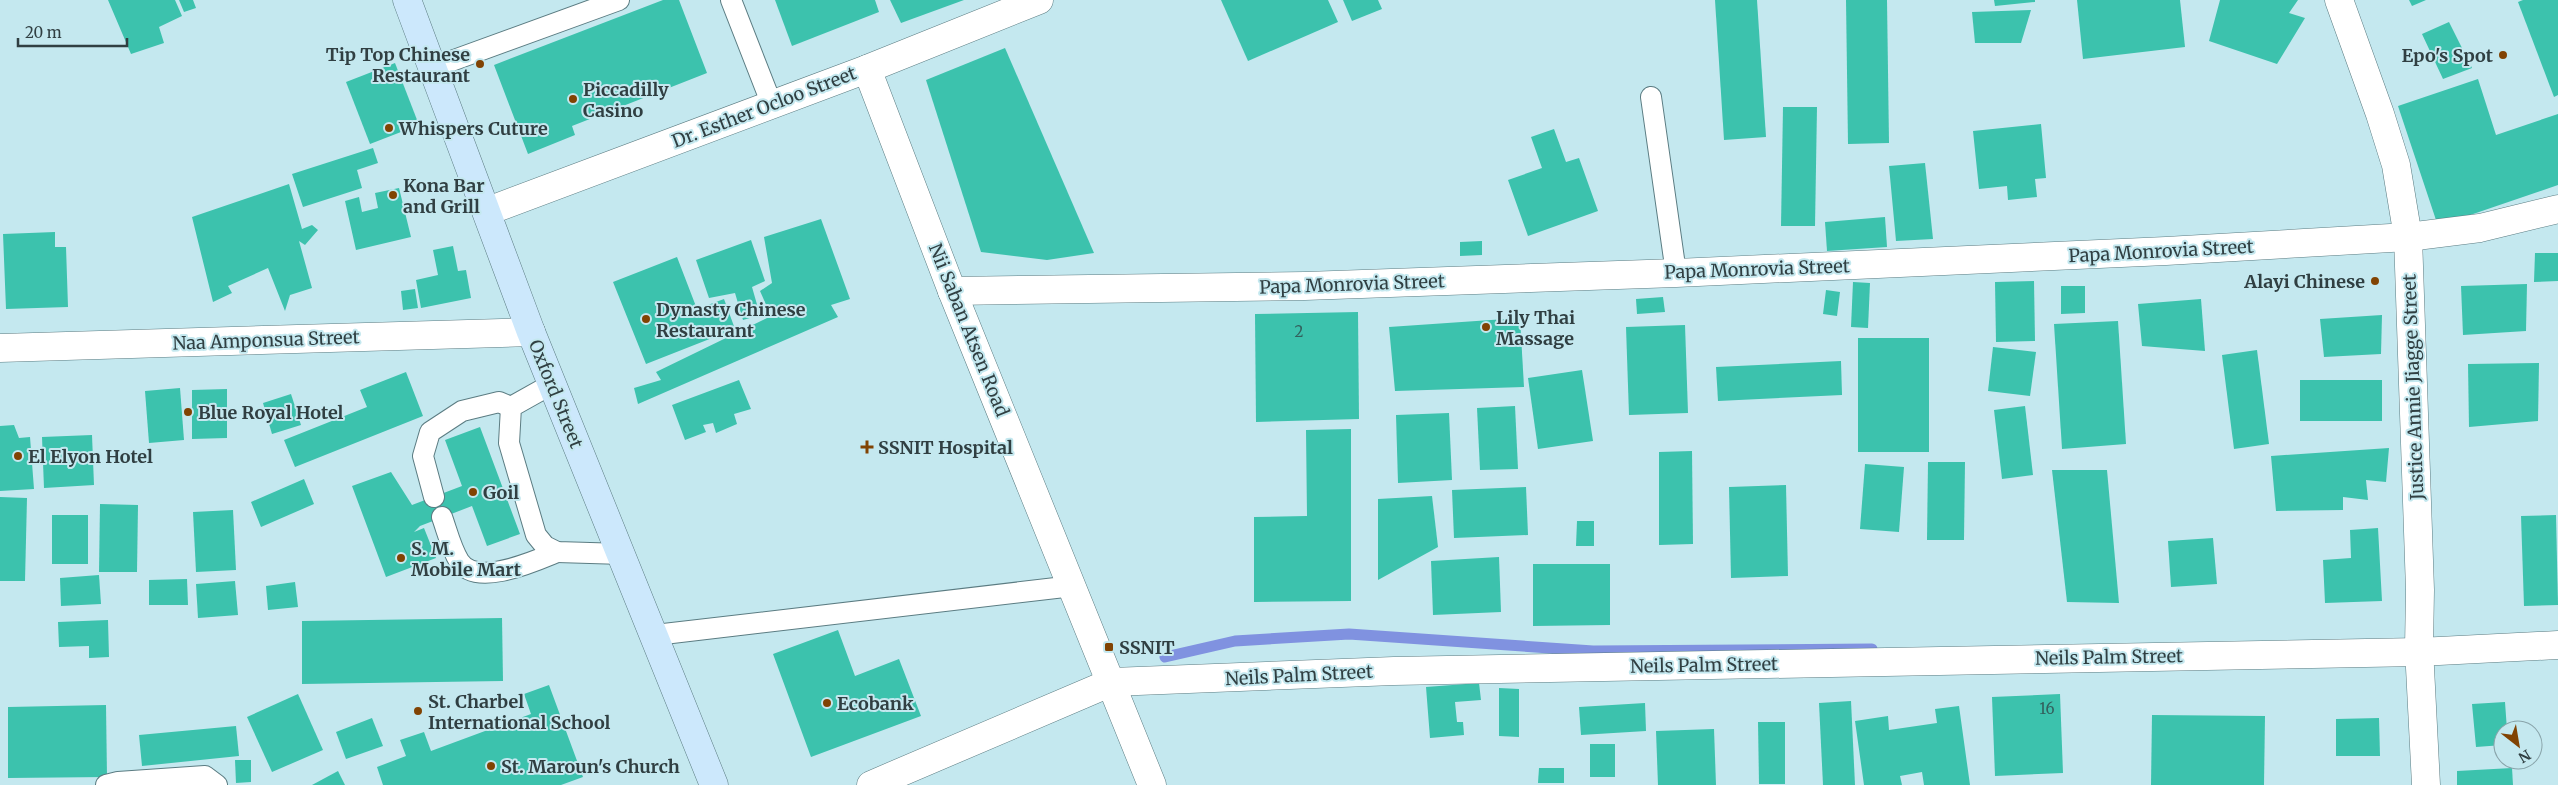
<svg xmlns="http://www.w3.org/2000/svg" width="2558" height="785" font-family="Merriweather,serif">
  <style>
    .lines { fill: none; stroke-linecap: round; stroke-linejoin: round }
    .stream { stroke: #8092e0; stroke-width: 11 }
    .building { fill: #3cc2ad }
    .service-casing { stroke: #5b7c82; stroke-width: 22 }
    .minor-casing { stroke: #5b7c82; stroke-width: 29 }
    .secondary-casing { stroke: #5b7c82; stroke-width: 29 }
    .service { stroke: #fff; stroke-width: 20 }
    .minor { stroke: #fff; stroke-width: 28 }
    .secondary { stroke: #cce8fc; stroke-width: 28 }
    .poi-dot { fill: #814303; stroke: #c4e8ef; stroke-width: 2 }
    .labels { text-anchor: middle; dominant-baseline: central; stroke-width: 4; stroke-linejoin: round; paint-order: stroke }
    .number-label { font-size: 15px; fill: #33605d }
    .poi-label { font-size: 18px; font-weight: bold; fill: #303f42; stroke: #c4e8ef; text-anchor: start }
    .street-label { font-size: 18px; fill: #303f42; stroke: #c4e8ef }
  </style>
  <rect width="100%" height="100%" fill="#c4e8ef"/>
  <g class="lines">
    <path class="stream" d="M1165 657 1235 641 1349 634 1593 651 1872 649"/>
  </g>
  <g class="building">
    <path d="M108 0H175L182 16 159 27 164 43 131 54Z"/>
    <path d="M179 0H193L196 8 184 12Z"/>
    <path d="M663 0H679L707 73 572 126 575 135 528 154 494 65Z"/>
    <path d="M775 0H875L879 12 792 46Z"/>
    <path d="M890 0H964L901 23Z"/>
    <path d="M1221 0H1328L1338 22 1248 61Z"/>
    <path d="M1343 0H1378L1382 9 1352 21Z"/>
    <path d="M1715 0H1757L1766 137 1724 140Z"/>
    <path d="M1846 0H1887L1889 143 1848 144Z"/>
    <path d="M1994 0H2035V2L1995 6Z"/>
    <path d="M2077 0H2180L2185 47 2083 59Z"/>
    <path d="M2220 0H2298L2289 13 2305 18 2277 64 2209 41Z"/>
    <path d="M2409 0H2426L2412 6Z"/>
    <path d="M2523 0H2558V95L2554 97 2518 2Z"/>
    <path d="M2031 10 2021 43H1975L1972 12Z"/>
    <path d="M2449 22 2472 68 2443 79 2422 34Z"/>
    <path d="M1005 48 1094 253 1047 260 981 252 926 80Z"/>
    <path d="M395 63 419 125 370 144 346 82Z"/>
    <path d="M2478 79 2496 135 2558 114V185L2438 226 2398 106Z"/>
    <path d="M1783 107H1817L1815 226H1781Z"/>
    <path d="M2041 124 2046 178 2035 179 2037 197 2008 200 2007 186 1979 189 1973 131Z"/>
    <path d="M1554 129 1566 162 1579 158 1598 211 1528 236 1508 180 1542 168 1531 137Z"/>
    <path d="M373 148 378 163 357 170 362 188 303 207 292 174Z"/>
    <path d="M1925 163 1933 239 1896 241 1889 166Z"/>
    <path d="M289 184 302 229 312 225 318 230 305 245 299 241 312 288 290 295 285 311 268 268 228 286 232 293 213 302 192 217Z"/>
    <path d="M399 188 411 237 356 250 345 201 359 197 362 212 378 208 375 193Z"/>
    <path d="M1885 217 1887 247 1827 251 1825 222Z"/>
    <path d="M821 219 850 299 831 305 838 317 638 404 634 388 661 380 656 372 771 316 760 291 772 283 764 237Z"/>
    <path d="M55 232V247H66L68 307 6 309 3 234Z"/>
    <path d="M751 240 765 281 752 287 760 315 743 320 735 293 709 298 696 260Z"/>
    <path d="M1482 241V255L1460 256V242Z"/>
    <path d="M453 246 458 271 466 270 471 298 421 308 416 280 438 275 433 250Z"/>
    <path d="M2535 253H2558V281L2534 282Z"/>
    <path d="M677 257 697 309 724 299 735 329 646 364 613 282Z"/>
    <path d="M2034 281 2035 341 1996 342 1995 282Z"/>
    <path d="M1853 282 1870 283 1868 328 1851 327Z"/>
    <path d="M2527 284 2526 331 2463 335 2461 286Z"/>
    <path d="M2061 286H2085V313L2061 314Z"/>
    <path d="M415 289 418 308 403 310 401 291Z"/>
    <path d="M1826 290 1840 292 1837 316 1823 314Z"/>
    <path d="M1663 297 1665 312 1637 314 1636 299Z"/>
    <path d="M2201 299 2205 351 2142 346 2138 304Z"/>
    <path d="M1358 312 1359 419 1256 422 1255 314Z"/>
    <path d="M2382 315 2381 354 2324 357 2320 319Z"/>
    <path d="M1520 318 1524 387 1395 391 1389 327Z"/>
    <path d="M2118 321 2126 444 2062 449 2054 324Z"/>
    <path d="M1685 325 1688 413 1629 415 1626 327Z"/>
    <rect x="1858" y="338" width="71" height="114"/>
    <path d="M1993 347 2036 352 2030 396 1988 391Z"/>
    <path d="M2257 350 2269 444 2234 449 2222 355Z"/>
    <path d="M1841 361 1842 395 1718 401 1716 367Z"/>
    <path d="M2539 363 2538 421 2469 427 2468 364Z"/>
    <path d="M1582 370 1593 441 1538 449 1528 378Z"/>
    <path d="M406 372 423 416 295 467 284 440 367 407 360 390Z"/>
    <path d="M739 380 751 409 734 414 737 424 716 433 713 423 703 425 706 432 685 440 672 405Z"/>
    <rect x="2300" y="380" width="82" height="41"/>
    <path d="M180 388 184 440 149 443 145 391Z"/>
    <path d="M227 389V438L192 439V390Z"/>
    <path d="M291 394 301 425 272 434 263 403Z"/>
    <path d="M1515 406 1518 469 1480 470 1477 408Z"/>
    <path d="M2025 406 2033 475 2002 479 1994 410Z"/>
    <path d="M1449 413 1452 480 1398 483 1396 415Z"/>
    <path d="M14 425 19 438 30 437 34 489 0 491V426Z"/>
    <path d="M480 427 520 534 487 546 472 506 420 526 414 532 424 528 436 558 386 577 352 486 391 472 412 505 462 486 445 440Z"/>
    <path d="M1351 429V601L1254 602V517L1307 516 1306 430Z"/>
    <path d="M92 435 94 485 44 488 42 437Z"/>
    <path d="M2389 448 2386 482 2366 480 2368 500 2343 497V510L2276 511 2271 456Z"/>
    <path d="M1692 451 1693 544 1659 545V452Z"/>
    <path d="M1928 462H1965L1964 540H1927Z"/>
    <path d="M1865 464 1904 467 1899 532 1860 529Z"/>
    <path d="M2052 470H2107L2119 603 2067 602Z"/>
    <path d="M304 479 314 504 261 527 251 502Z"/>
    <path d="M1786 485 1788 576 1731 578 1729 487Z"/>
    <path d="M1526 487 1528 535 1454 538 1452 490Z"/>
    <path d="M1432 496 1438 547 1378 580V499Z"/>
    <path d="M0 497 27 498 25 581H0Z"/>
    <path d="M100 504 138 505 137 572H99Z"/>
    <path d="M233 510 236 570 196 572 193 512Z"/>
    <rect x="52" y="515" width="36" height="49"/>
    <path d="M2556 515 2558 605 2524 606 2521 516Z"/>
    <path d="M1577 521H1594V546H1576Z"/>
    <path d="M2378 528 2382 601 2325 603 2323 560 2351 558 2350 530Z"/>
    <path d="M2213 538 2217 584 2171 587 2168 541Z"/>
    <path d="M1499 557 1501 612 1433 615 1431 561Z"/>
    <path d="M1533 564H1610V625L1533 626Z"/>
    <path d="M99 575 101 604 61 606 60 578Z"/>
    <path d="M187 579 188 605H149V580Z"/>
    <path d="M235 581 238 615 198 618 196 584Z"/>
    <path d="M295 582 298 607 268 610 266 586Z"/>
    <path d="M502 618 503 681 302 684V621Z"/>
    <path d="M108 620 109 657 89 658V646L59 647 58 622Z"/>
    <path d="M838 630 855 676 899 659 921 716 811 757 773 654Z"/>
    <path d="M1479 683 1481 700 1455 702 1457 722H1463L1464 735 1430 738 1426 687Z"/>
    <path d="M549 685 583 777 561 785H383L377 767 406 756 400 740 424 732 431 751 531 714 524 694Z"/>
    <path d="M1499 688 1519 689V737L1499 736Z"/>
    <path d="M298 694 323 750 272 772 247 717Z"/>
    <path d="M2060 694 2063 773 1995 776 1992 697Z"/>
    <path d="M1851 701 1855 785H1823L1819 703Z"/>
    <path d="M2505 702 2507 730H2503V745L2476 747 2472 704Z"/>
    <path d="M1645 703 1646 731 1581 735 1579 707Z"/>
    <path d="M106 705 107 777 8 778V707Z"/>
    <path d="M1959 706 1970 785H1924L1922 772 1900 776 1902 785H1864L1855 721 1888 716 1889 730 1937 723 1935 709Z"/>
    <path d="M2152 715 2265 716 2264 785H2151Z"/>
    <path d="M372 718 383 746 346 759 336 732Z"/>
    <path d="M2379 718 2380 756H2336V719Z"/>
    <path d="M1758 722H1785V784H1759Z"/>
    <path d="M236 726 239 756 142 766 139 735Z"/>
    <path d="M1714 729 1716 785H1658L1656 731Z"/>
    <rect x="1590" y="744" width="25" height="33"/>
    <path d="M235 760H251V782L236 783Z"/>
    <path d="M1539 768H1564V783H1538Z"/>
    <path d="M2512 768 2513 785H2457V771Z"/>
    <path d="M338 771 345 785H312Z"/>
  </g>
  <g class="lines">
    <defs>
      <g id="service">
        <path d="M731 0 772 105"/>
        <path d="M432 68 619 0"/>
        <path d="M1651 97 1676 273"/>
        <path d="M552 384 511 407 509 443 536 535 545 546 557 552 623 554"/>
        <path d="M434 497 423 456 430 432 462 411 499 402 511 407"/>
        <path d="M442 517C447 531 451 548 459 561 476 588 535 561 557 552"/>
        <path d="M655 635 1073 586"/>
        <path d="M106 785 118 782 205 776 217 785"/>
      </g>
      <g id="minor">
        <path d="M2339 0 2380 114 2396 165 2408 237 2420 590 2419 648 2426 785"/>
        <path d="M867 69 952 291 1152 785"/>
        <path d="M488 211 867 69 1039 0"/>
        <path d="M952 291 1305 286 1676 273 2166 251 2408 237 2480 228 2558 209"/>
        <path d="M0 348 531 332"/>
        <path d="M871 785 1112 682 1394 671 2419 652 2558 645"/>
      </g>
      <path id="secondary" d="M407 0 531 332 714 785"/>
    </defs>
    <use href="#service" class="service-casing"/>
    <use href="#minor" class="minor-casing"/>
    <use href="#secondary" class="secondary-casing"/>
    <use href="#service" class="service"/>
    <use href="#minor" class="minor"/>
    <use href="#secondary" class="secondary"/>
  </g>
  <g class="poi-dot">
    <circle cx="2503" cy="55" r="5"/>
    <circle cx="480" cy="64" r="5"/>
    <circle cx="573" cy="99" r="5"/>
    <circle cx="389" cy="128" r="5"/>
    <circle cx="393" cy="195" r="5"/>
    <circle cx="2375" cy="281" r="5"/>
    <circle cx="646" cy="319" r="5"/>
    <circle cx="1486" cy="327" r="5"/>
    <circle cx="188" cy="412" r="5"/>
    <path d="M864.5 439.5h5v5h5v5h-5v5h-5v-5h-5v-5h5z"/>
    <circle cx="18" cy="456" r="5"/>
    <circle cx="473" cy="492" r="5"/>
    <circle cx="401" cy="558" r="5"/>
    <rect x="1104" y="642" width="10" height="10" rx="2.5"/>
    <circle cx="827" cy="703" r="5"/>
    <circle cx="418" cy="711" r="5"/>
    <circle cx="491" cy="766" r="5"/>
  </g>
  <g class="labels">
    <g class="number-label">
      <text x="1299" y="331">2</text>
      <text x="2047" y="708">16</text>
    </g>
    <g class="poi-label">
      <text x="470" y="54" text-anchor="end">Tip Top Chinese<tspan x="470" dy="21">Restaurant</tspan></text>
      <text x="2493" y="55" text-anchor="end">Epo's Spot</text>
      <text x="583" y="89">Piccadilly<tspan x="583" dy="21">Casino</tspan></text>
      <text x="399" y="128">Whispers Cuture</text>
      <text x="403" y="185">Kona Bar<tspan x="403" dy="21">and Grill</tspan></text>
      <text x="2365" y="281" text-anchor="end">Alayi Chinese</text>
      <text x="656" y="309">Dynasty Chinese<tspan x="656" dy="21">Restaurant</tspan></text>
      <text x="1496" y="317">Lily Thai<tspan x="1496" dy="21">Massage</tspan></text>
      <text x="198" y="412">Blue Royal Hotel</text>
      <text x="878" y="447">SSNIT Hospital</text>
      <text x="28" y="456">El Elyon Hotel</text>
      <text x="483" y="492">Goil</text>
      <text x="411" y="548">S. M.<tspan x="411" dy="21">Mobile Mart</tspan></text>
      <text x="1119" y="647">SSNIT</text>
      <text x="428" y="701">St. Charbel<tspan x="428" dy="21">International School</tspan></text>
      <text x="837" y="703">Ecobank</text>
      <text x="501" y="766">St. Maroun's Church</text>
    </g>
    <g class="street-label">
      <text transform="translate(764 107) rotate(-21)">Dr. Esther Ocloo Street</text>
      <text transform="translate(2161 251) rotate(-3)">Papa Monrovia Street</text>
      <text transform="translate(1757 269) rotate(-2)">Papa Monrovia Street</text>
      <text transform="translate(1352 284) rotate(-2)">Papa Monrovia Street</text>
      <text transform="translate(969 330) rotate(68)">Nii Saban Atsen Road</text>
      <text transform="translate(266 340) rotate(-2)">Naa Amponsua Street</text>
      <text transform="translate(2413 387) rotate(-92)">Justice Annie Jiagge Street</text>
      <text transform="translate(556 394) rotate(68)">Oxford Street</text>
      <text transform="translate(2109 657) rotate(-1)">Neils Palm Street</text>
      <text transform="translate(1704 665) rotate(-1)">Neils Palm Street</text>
      <text transform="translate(1299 675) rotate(-3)">Neils Palm Street</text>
    </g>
  </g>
  <g transform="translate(2518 745) rotate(149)"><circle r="24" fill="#c4e8ef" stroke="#89a4aa"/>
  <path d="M0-4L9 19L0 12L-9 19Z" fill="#814303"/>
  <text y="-8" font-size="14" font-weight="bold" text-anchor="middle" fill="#303f42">N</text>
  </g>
  <path d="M18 38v8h109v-8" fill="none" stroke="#303f42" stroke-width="2.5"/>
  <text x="25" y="38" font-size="15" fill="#303f42" stroke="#c4e8ef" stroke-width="4" paint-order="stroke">20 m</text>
</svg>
